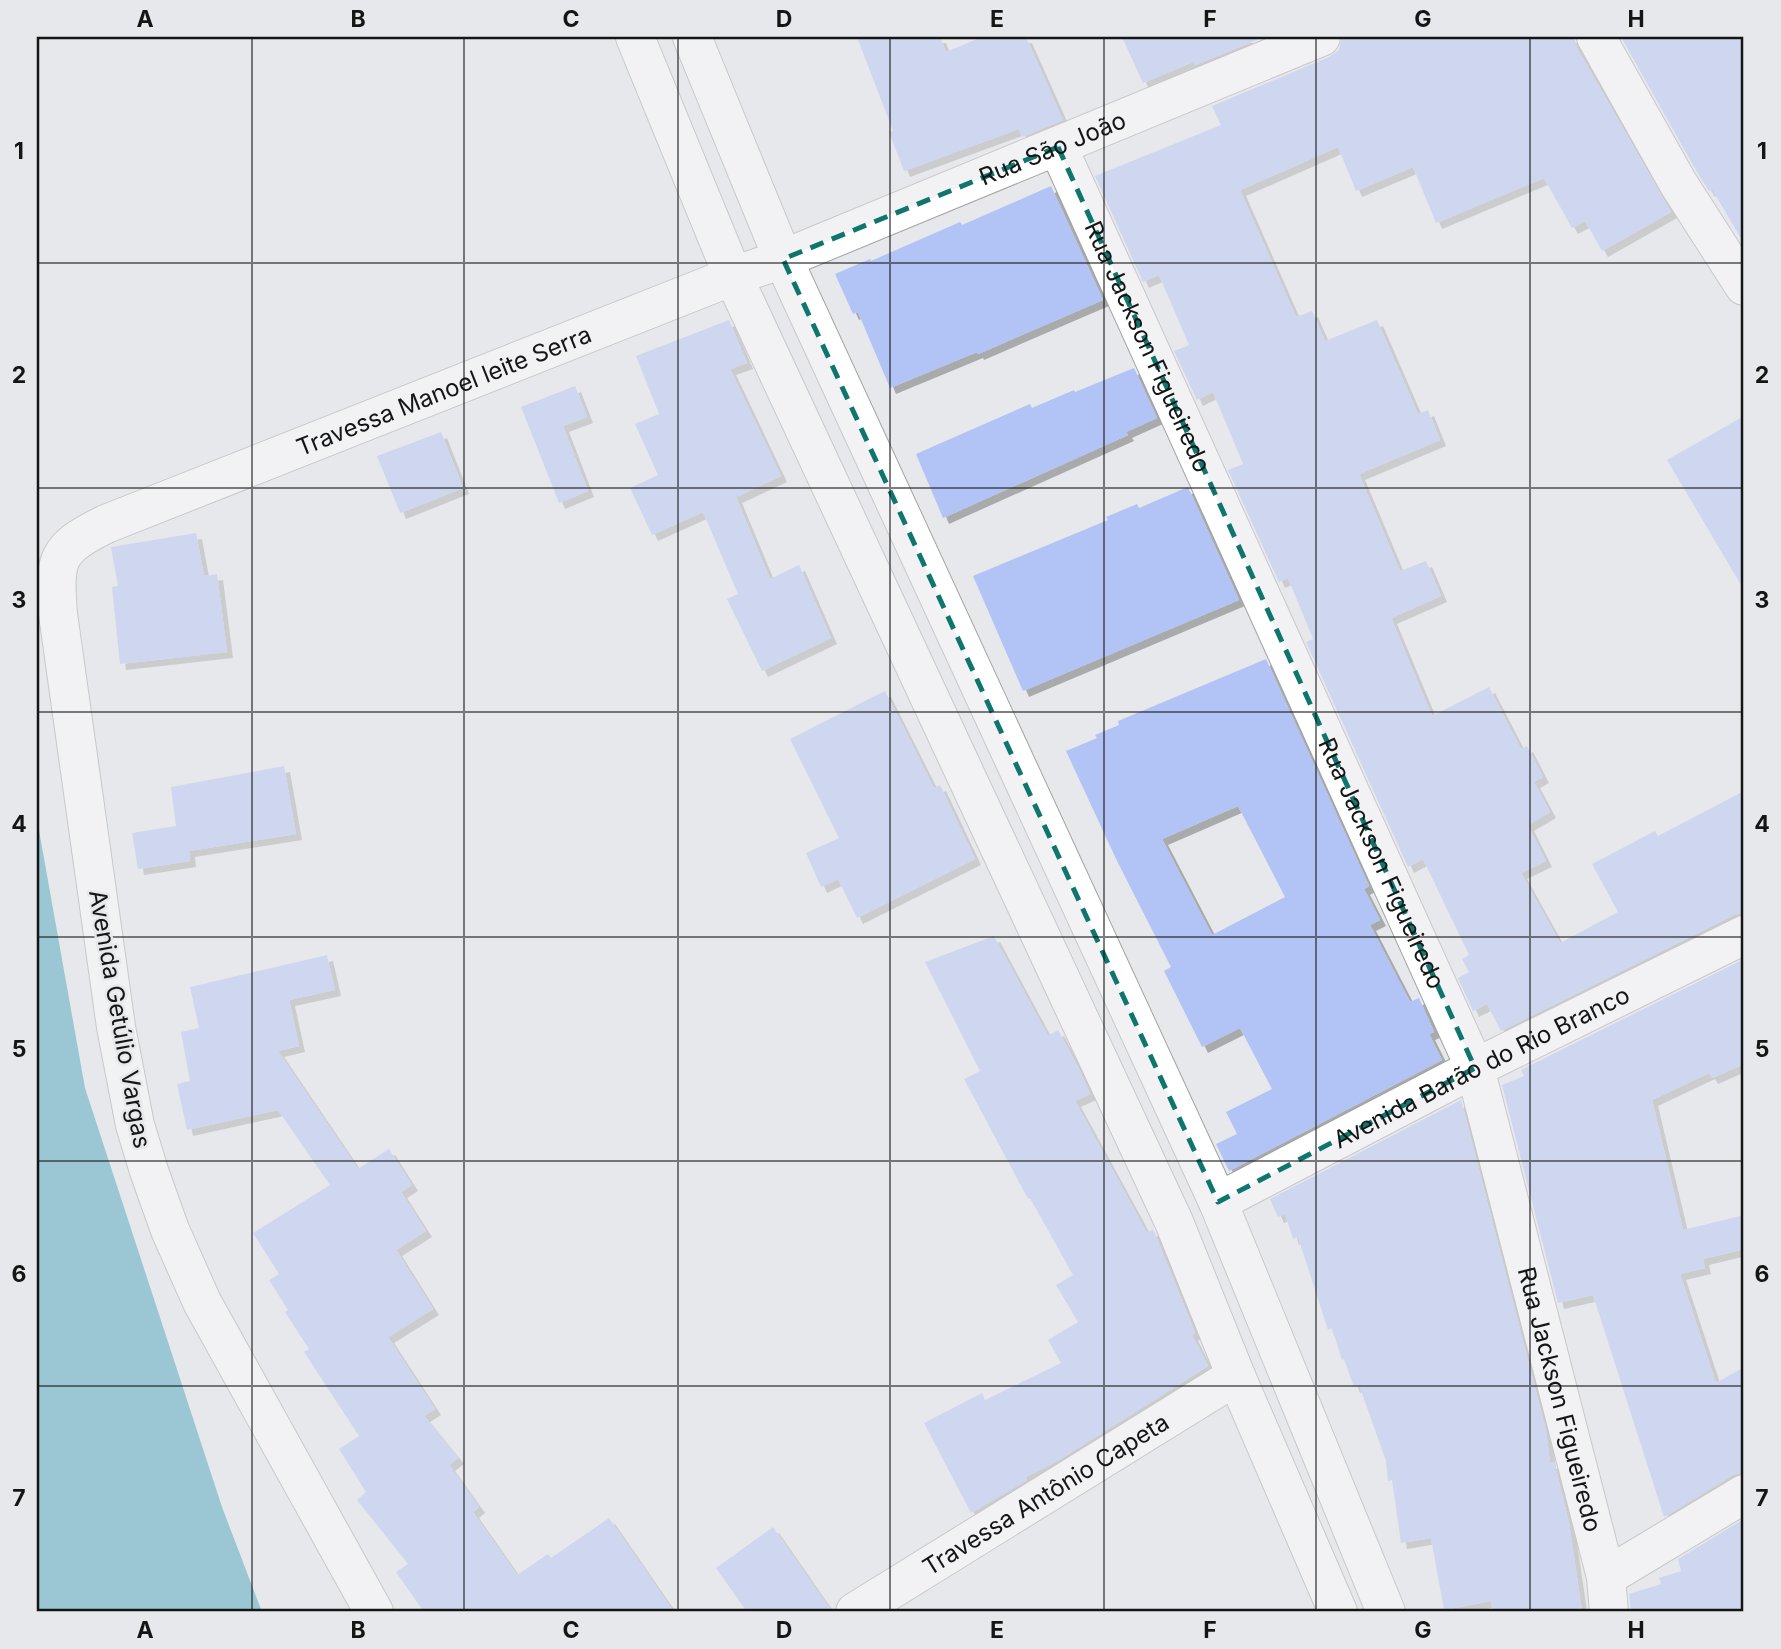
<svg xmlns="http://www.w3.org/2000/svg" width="1781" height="1649" font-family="Inter,sans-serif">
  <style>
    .water { fill: #3ea0bb }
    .building { fill: #b2c3f5; fill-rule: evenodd; filter: url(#shadow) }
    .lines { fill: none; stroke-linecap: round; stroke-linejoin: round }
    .minor-casing { stroke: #a2a3a5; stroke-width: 40 }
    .minor { stroke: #fff; stroke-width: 38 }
    .marked { fill: none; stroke: #0f766e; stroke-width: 5; stroke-dasharray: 14 9; stroke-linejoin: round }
    .grid { fill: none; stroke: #141515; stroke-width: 2; stroke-opacity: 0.55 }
    .labels { text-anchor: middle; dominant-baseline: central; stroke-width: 5; stroke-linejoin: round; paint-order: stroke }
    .street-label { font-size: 24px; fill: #141515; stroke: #e7e8eb }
    .neatline { fill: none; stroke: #141515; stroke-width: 2.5 }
    .grid-label { font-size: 23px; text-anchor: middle; font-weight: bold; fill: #141515 }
  </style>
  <defs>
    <filter id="shadow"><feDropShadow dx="6" dy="6" stdDeviation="0" flood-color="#0004"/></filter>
  </defs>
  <rect width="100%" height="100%" fill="#e7e8eb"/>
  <path class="water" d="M37 819 85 1088 222 1507 262 1612H37Z"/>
  <g class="building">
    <path d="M857 37H940L946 52 982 37H1026L1063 120 1022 137 1019 129 904 171 889 132 893 131Z"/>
    <path d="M1122 37H1264L1195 65 1193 62 1143 83Z"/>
    <path d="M1342 37H1574L1577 48 1671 212 1602 251 1585 221 1572 228 1544 178 1436 223 1413 167 1356 191 1338 147 1240 190 1296 317 1312 311 1325 341 1377 320 1418 414 1428 410 1440 440 1359 474 1400 571 1426 561 1441 596 1391 618 1432 716 1489 687 1521 749 1527 746 1543 777 1534 782 1550 812 1528 825 1546 861 1521 873 1560 943 1618 912 1592 864 1655 831 1658 836 1744 791V913L1734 915 1501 1031 1487 1004 1473 1011 1458 978 1469 972 1462 959 1469 955 1423 859 1408 867 1306 642 1313 639 1288 578 1279 582 1228 470 1243 464 1213 392 1197 400 1174 351 1189 345 1159 275 1143 282 1095 176 1221 125 1212 106 1329 57 1339 50Z"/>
    <path d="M1621 37H1744V244L1712 189 1709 191 1697 172Z"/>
    <path d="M1051 186 1103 300 978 354 977 352 890 388 858 312 853 314 835 274 870 259 871 261 960 222 962 225Z"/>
    <path d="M729 320 747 363 730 369 781 476 736 497 770 579 799 565 831 638 762 671 727 599 738 594 703 512 652 535 630 488 658 475 635 424 659 414 636 356Z"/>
    <path d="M1134 368 1157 418 1126 432 1128 435 943 518 916 454 1030 404 1032 408 1074 390 1075 392Z"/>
    <path d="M575 386 587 417 563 426 588 491 559 503 521 407Z"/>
    <path d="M1744 416V590L1667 460Z"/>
    <path d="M441 432 463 488 400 513 377 456Z"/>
    <path d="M1188 487 1239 600 1023 691 973 576 1108 520 1106 517 1137 504 1139 508Z"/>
    <path d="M196 533 204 576 217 574 227 652 120 664 112 587 118 586 111 547Z"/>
    <path d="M1266 659 1369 886 1364 889 1380 920 1370 925 1410 1002 1419 998 1434 1032 1429 1034 1442 1060 1229 1171 1216 1144 1237 1134 1226 1112 1272 1089 1240 1028 1202 1047 1164 971 1171 967 1117 861 1066 751 1097 738 1095 735 1119 725 1118 721ZM1238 806 1285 897 1212 935 1162 839Z"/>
    <path d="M885 691 934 788 940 785 975 859 857 918 838 879 821 887 806 853 839 838 790 739Z"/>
    <path d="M284 766 296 834 189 851 190 861 138 869 132 833 176 826 171 787Z"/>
    <path d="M994 936 1048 1036 1058 1030 1078 1067 1090 1094 1075 1101 1147 1233 1153 1229 1195 1333 1192 1335 1208 1366 1059 1460 1026 1477 1027 1480 971 1513 924 1423 982 1393 985 1400 1061 1363 1048 1340 1078 1322 1056 1285 1073 1275 1030 1198 1028 1199 964 1079 980 1071 925 962Z"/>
    <path d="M327 955 335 990 289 1000 299 1046 278 1051 358 1169 389 1149 412 1185 401 1192 426 1231 396 1250 433 1309 388 1337 435 1409 424 1416 458 1458 449 1465 479 1507 473 1512 517 1575 548 1554 551 1558 609 1518 674 1612H424L396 1572 408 1564 357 1500 366 1492 339 1449 359 1436 304 1352 309 1349 285 1312 288 1310 269 1280 279 1274 253 1233 330 1185 278 1110 187 1130 177 1084 190 1081 181 1032 199 1028 190 987Z"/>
    <path d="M1744 959V1064L1712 1078 1709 1073 1652 1100 1683 1230 1744 1215V1249L1703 1259 1705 1268 1680 1274 1716 1383 1744 1367V1472L1733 1475 1664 1517 1593 1295 1558 1303 1502 1085 1524 1076 1521 1070Z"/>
    <path d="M1461 1100 1546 1431 1550 1463 1554 1462 1569 1523 1582 1612H1493L1491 1601 1444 1610 1431 1538 1401 1543 1392 1480 1388 1481 1386 1461 1359 1385 1354 1387 1344 1359 1342 1360 1332 1328 1328 1330 1298 1237 1293 1239 1285 1214 1278 1217 1270 1199Z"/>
    <path d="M1744 1519V1612H1631L1629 1594 1661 1584 1659 1578 1681 1571 1678 1559Z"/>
    <path d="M773 1527 832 1612H747L716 1568Z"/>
  </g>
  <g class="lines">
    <defs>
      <g id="minor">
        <path d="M635 37 733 276 1174 1222 1236 1376 1338 1612"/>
        <path d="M692 37 783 259 1218 1202 1386 1612"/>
        <path d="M1596 37 1678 183 1744 286"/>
        <path id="s1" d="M1058 147 1475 1068 1606 1577 1609 1612"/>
        <path id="s2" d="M1218 1202 1475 1068 1744 935"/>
        <path d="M1606 1577 1744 1494"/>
        <path id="s3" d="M374 1612 202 1302 170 1230 149 1171 135 1125 116 1027 58 614C54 559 55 549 106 524L733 276 783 259 1321 37"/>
        <path id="s4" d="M855 1612 1236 1376"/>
      </g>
    </defs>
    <use href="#minor" class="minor-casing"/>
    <use href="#minor" class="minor"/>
  </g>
  <path d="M0 0H1781V1649H0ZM1058 147 1475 1068 1218 1202 783 259Z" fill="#e7e8eb" fill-opacity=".55" fill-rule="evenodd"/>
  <path class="marked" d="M1058 147 1475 1068 1218 1202 783 259Z"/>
  <path class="grid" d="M252 37V1612M464 37V1612M678 37V1612M890 37V1612M1104 37V1612M1316 37V1612M1530 37V1612M37 263H1744M37 488H1744M37 712H1744M37 937H1744M37 1161H1744M37 1386H1744"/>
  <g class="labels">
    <g class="street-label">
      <text stroke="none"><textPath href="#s3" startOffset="2193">Rua São João</textPath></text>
      <text stroke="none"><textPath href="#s1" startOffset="219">Rua Jackson Figueiredo</textPath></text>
      <text stroke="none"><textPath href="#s3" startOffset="1538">Travessa Manoel leite Serra</textPath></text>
      <text stroke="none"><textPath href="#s1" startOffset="786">Rua Jackson Figueiredo</textPath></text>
      <text transform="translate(120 1019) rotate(80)">Avenida Getúlio Vargas</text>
      <text stroke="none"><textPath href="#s2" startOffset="296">Avenida Barão do Rio Branco</textPath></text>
      <text stroke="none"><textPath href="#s1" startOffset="1353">Rua Jackson Figueiredo</textPath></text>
      <text stroke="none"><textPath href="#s4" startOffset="224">Travessa Antônio Capeta</textPath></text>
    </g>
  </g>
  <rect width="1781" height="1649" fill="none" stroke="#e7e8eb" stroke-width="77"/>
  <rect x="38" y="38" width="1704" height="1572" class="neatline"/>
  <g class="grid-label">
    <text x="145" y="27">A</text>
    <text x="358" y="27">B</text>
    <text x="571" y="27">C</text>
    <text x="784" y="27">D</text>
    <text x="997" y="27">E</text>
    <text x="1210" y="27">F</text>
    <text x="1423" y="27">G</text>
    <text x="1636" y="27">H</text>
    <text x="19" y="159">1</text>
    <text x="1762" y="159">1</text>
    <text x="19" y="383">2</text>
    <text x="1762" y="383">2</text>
    <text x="19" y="608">3</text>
    <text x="1762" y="608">3</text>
    <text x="19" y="832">4</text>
    <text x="1762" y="832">4</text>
    <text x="19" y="1057">5</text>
    <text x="1762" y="1057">5</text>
    <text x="19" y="1282">6</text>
    <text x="1762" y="1282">6</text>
    <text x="19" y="1506">7</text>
    <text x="1762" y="1506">7</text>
    <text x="145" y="1638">A</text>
    <text x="358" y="1638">B</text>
    <text x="571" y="1638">C</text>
    <text x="784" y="1638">D</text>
    <text x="997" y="1638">E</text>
    <text x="1210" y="1638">F</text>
    <text x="1423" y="1638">G</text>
    <text x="1636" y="1638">H</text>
  </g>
</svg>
